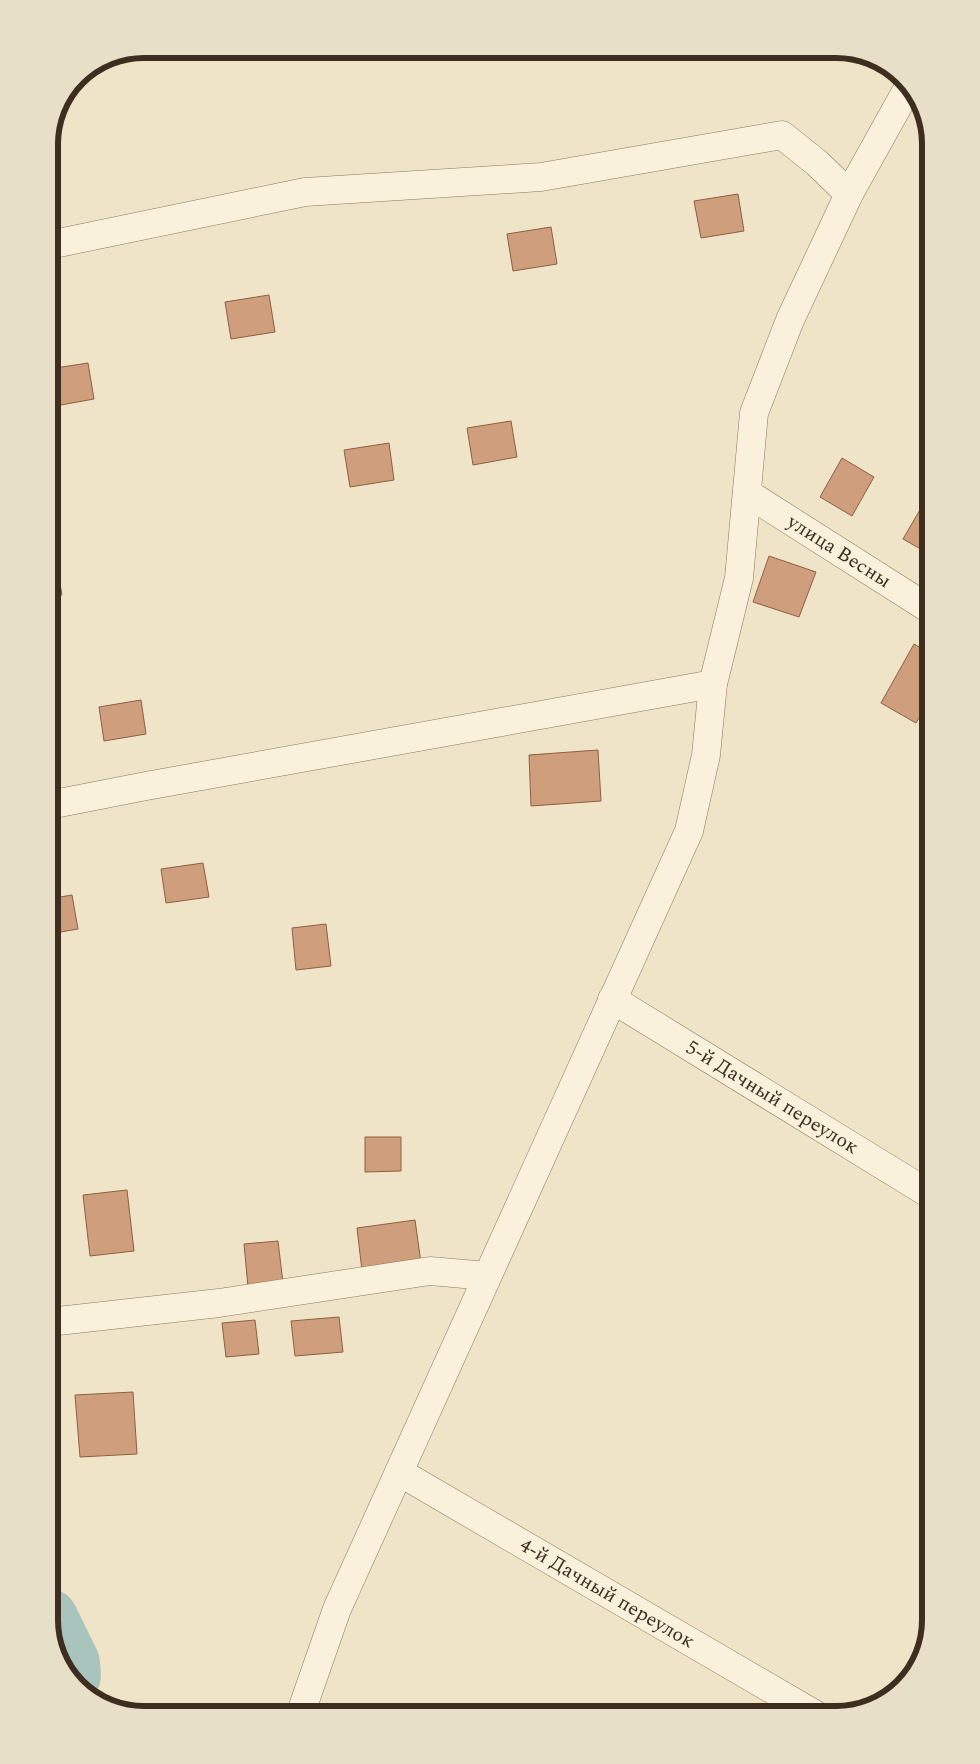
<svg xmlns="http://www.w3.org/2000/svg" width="980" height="1764" font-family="Spectral,serif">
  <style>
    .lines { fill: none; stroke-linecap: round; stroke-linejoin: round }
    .river { stroke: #a9c4bc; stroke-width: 58 }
    .building { fill: #cf9f7d; stroke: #8d5f41 }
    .minor-casing { stroke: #8d765c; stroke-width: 29 }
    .minor { stroke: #faf1dc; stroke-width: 28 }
    .labels { text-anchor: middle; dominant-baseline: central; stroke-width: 4; stroke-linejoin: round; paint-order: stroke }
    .street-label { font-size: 20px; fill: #3d2e20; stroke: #f7eed8 }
    .rim { fill: none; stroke: #3d2e20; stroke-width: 6 }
  </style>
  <rect width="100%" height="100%" fill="#f0e4c8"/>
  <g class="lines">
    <path class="river" d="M49 1618 71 1663 72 1676"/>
  </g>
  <g class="building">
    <path d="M738 194 744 231 701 238 694 201Z"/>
    <path d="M551 227 557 264 513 271 507 234Z"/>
    <path d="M269 295 275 332 231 339 225 302Z"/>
    <path d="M88 363 94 399 50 407 49 369Z"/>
    <path d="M511 421 517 457 473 465 467 428Z"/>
    <path d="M389 443 394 480 350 487 344 450Z"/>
    <path d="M842 458 874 477 852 516 820 497Z"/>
    <path d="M928 496 931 497V555L903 539Z"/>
    <path d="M769 556 816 572 799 617 753 602Z"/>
    <path d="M56 561 62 595 49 597V562Z"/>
    <path d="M914 644 931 654V697L916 723 881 703Z"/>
    <path d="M49 693H52L57 723 49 724Z"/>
    <path d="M141 700 146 734 104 741 99 707Z"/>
    <path d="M598 750 601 801 531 806 529 755Z"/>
    <path d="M203 863 209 897 166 903 161 869Z"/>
    <path d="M72 895 78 929 49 934V899Z"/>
    <path d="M326 924 331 966 296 970 292 928Z"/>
    <path d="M365 1137H401V1171L365 1172Z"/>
    <path d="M127 1190 134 1251 90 1256 83 1195Z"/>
    <path d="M415 1220 421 1263 362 1271 357 1228Z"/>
    <path d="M278 1241 283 1283 248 1287 244 1244Z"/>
    <path d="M339 1317 343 1352 295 1356 291 1321Z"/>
    <path d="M255 1320 259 1354 226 1357 222 1323Z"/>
    <path d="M133 1392 137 1454 80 1457 75 1395Z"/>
  </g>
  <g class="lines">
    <defs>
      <g id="minor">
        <path d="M49 245 305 192 541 177 782 135 817 163 849 194"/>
        <path id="s1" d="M747 493 931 610"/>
        <path d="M49 805 146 786 713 684"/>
        <path id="s2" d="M612 999 931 1195"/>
        <path d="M49 1322 219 1303 430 1271 487 1276"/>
        <path id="s3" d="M399 1472 816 1715"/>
        <path d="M300 1715 337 1609 689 831 706 755 713 684 739 578 754 413 790 320 849 194 908 88"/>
      </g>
    </defs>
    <use href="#minor" class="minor-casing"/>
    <use href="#minor" class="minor"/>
  </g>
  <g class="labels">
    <g class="street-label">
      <text stroke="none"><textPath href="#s1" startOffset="109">улица Весны</textPath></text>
      <text stroke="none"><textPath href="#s2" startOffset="188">5-й Дачный переулок</textPath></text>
      <text stroke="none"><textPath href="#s3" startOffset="241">4-й Дачный переулок</textPath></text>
    </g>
  </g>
  <path d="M0 0H980V1764H0ZM144 58H836A86 86 0 0 1 922 144V1620A86 86 0 0 1 836 1706H144A86 86 0 0 1 58 1620V144A86 86 0 0 1 144 58Z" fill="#e8dfc9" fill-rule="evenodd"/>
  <path class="rim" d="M144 58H836A86 86 0 0 1 922 144V1620A86 86 0 0 1 836 1706H144A86 86 0 0 1 58 1620V144A86 86 0 0 1 144 58Z"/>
</svg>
